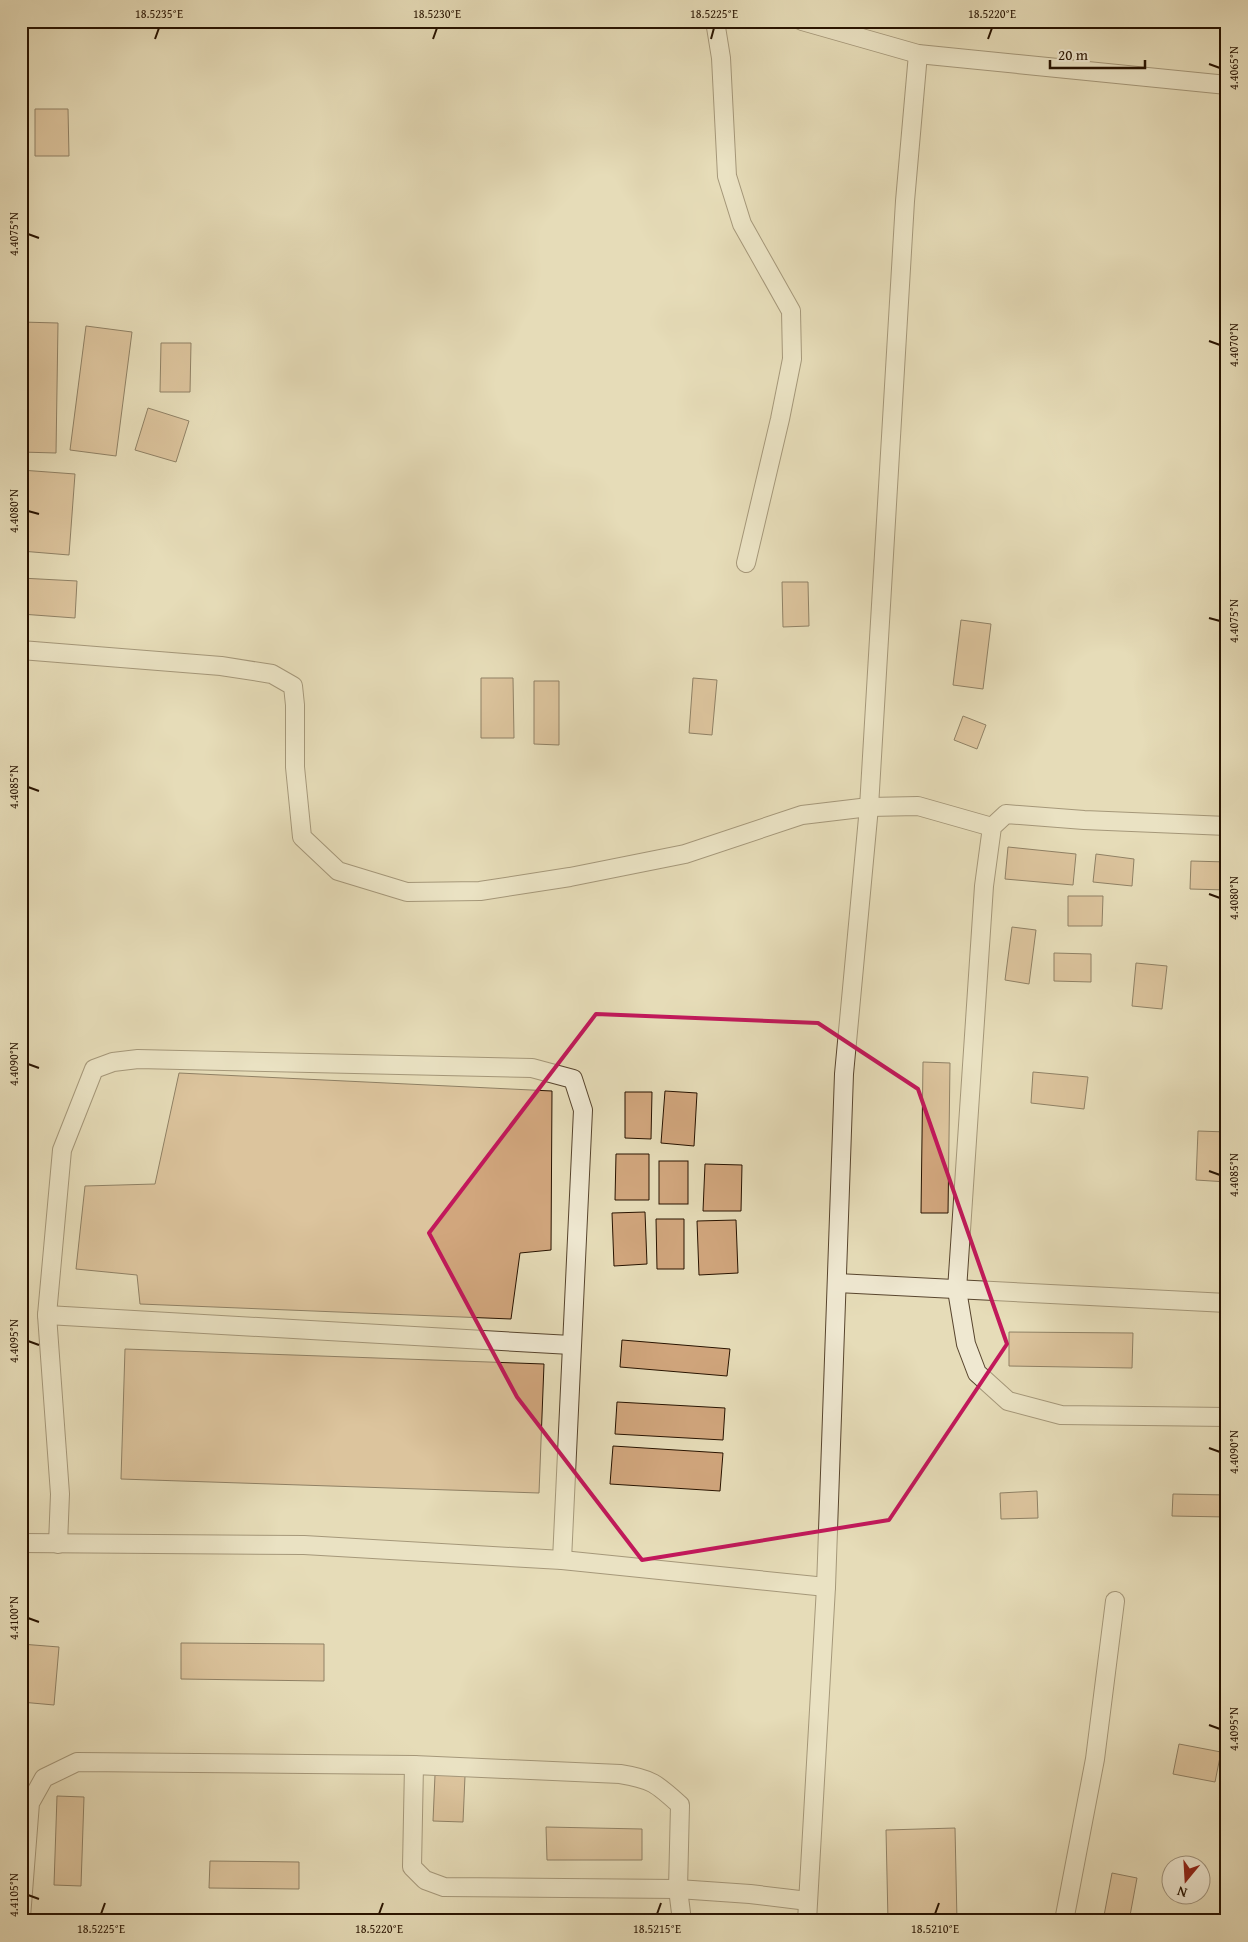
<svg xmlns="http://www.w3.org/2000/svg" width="1248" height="1942" font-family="'Gentium Book Plus',serif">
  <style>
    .building { fill: #d1a67d; stroke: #281300 }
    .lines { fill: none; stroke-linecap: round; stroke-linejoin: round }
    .lane-casing { stroke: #58452e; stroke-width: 20 }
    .lane { stroke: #efe8d1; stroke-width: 18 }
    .marked { fill: none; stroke: #c2185b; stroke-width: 4; stroke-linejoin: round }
    .ticks { fill: none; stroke: #281300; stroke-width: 2 }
    .neatline { fill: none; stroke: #281300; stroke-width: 2 }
    .ticks-label { font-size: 12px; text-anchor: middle; fill: #281300 }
  </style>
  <rect width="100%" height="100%" fill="#e6dcb8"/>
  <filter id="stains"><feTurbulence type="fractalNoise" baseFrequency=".004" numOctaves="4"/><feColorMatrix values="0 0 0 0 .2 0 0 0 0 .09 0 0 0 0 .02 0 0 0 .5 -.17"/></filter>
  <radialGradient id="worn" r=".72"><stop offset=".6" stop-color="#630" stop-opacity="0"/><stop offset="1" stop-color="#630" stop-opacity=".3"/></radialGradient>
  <g class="building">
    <path d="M35 109H68L69 156H35Z"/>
    <path d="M21 322 58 323 56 453 21 452Z"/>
    <path d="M86 326 132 332 116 456 70 450Z"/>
    <path d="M161 343H191L190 392H160Z"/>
    <path d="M148 408 189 421 176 462 135 450Z"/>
    <path d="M21 470 75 474 69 555 21 551Z"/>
    <path d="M21 578 77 581 75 618 21 614Z"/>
    <path d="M782 582H808L809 626 783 627Z"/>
    <path d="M961 620 991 624 983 689 953 685Z"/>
    <path d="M481 678H513L514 738H481Z"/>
    <path d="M693 678 717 680 712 735 689 733Z"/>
    <path d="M534 681H559V745L534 744Z"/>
    <path d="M963 716 986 725 977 749 954 740Z"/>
    <path d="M1008 847 1076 854 1073 885 1005 879Z"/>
    <path d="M1096 854 1134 859 1132 886 1093 882Z"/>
    <path d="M1191 861 1227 862V890L1190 889Z"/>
    <path d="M1068 896H1103L1102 926H1068Z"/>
    <path d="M1012 927 1036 930 1029 984 1005 980Z"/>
    <path d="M1054 953 1091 954V982L1054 981Z"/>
    <path d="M1136 963 1167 966 1162 1009 1132 1006Z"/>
    <path d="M923 1062 950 1063 948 1213H921Z"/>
    <path d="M1033 1072 1088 1077 1084 1109 1031 1103Z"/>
    <path d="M179 1073 552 1091 551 1250 520 1253 511 1319 140 1304 137 1275 76 1269 85 1186 155 1184Z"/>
    <path d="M665 1091 697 1093 694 1146 661 1143Z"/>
    <path d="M625 1092H652L651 1139 625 1138Z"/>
    <path d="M1198 1131 1227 1132V1182L1196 1180Z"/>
    <path d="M616 1154H649V1200H615Z"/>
    <rect x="659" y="1161" width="29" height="43"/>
    <path d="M705 1164 742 1165 741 1211H703Z"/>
    <path d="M645 1212 647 1264 614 1266 612 1213Z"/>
    <path d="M656 1219H684V1269H657Z"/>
    <path d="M736 1220 738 1273 699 1275 697 1221Z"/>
    <path d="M1009 1332 1133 1333 1132 1368 1009 1366Z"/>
    <path d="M622 1340 730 1349 727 1376 620 1367Z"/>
    <path d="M125 1349 544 1364 539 1493 121 1479Z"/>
    <path d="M617 1402 725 1408 723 1440 615 1434Z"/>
    <path d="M613 1446 723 1453 720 1491 610 1484Z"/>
    <path d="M1037 1491 1038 1518 1001 1519 1000 1493Z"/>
    <path d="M1173 1494 1227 1495V1517L1172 1516Z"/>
    <path d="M181 1643 324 1644V1681L181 1679Z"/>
    <path d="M21 1644 59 1647 54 1705 21 1702Z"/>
    <path d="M1179 1744 1221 1752 1215 1782 1173 1774Z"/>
    <path d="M435 1775 465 1776 463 1822 433 1821Z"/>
    <path d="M57 1796 84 1797 81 1886 54 1885Z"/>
    <path d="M546 1827 642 1829V1860H547Z"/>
    <path d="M955 1828 957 1921H888L886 1830Z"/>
    <path d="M210 1861 299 1862V1889L209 1888Z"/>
    <path d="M1112 1873 1137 1878 1129 1921H1103Z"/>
  </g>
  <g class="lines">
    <defs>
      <g id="lane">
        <path d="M715 21 721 58 727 176 742 224 791 311 792 359 780 419 746 563"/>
        <path d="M802 21 918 54 1227 85"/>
        <path d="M21 650 221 666 272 674 293 686 295 705V767L302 837 338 871 407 892 480 891 570 877 685 854 802 815 869 807 918 806 992 827"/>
        <path d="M1227 826 1084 820 1006 814 992 827 984 886 957 1290 966 1344 977 1373 1008 1401 1061 1415 1227 1417"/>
        <path d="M837 1283 1227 1303"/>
        <path d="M47 1315 571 1345"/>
        <path d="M21 1543 304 1545 562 1560 826 1587"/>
        <path d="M58 1544 60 1494 47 1315 62 1150 94 1069 113 1062 138 1059 532 1068 573 1079 583 1110 562 1560"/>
        <path d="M414 1765 412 1867 425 1880 444 1887 678 1889 750 1894 808 1901"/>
        <path d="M21 1917 30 1803 44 1778 77 1762 414 1765 620 1774C652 1779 657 1784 680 1805L678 1889 682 1921"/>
        <path d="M807 1921 826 1587 844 1074 869 807 905 201 918 54"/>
        <path d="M1064 1921 1095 1759 1115 1601"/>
      </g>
    </defs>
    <use href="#lane" class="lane-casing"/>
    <use href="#lane" class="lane"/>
  </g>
  <path d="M0 0H1248V1942H0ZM596 1014 818 1023 918 1089 1007 1344 889 1520 642 1560 517 1397 429 1233Z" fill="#e6dcb8" fill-opacity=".55" fill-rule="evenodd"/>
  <path class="marked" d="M596 1014 818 1023 918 1089 1007 1344 889 1520 642 1560 517 1397 429 1233Z"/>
  <path class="ticks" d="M155 39 159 28M433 39 437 28M711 39 714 28M988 39 992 28M1209 64 1220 68M28 234 39 238M1209 341 1220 345M28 511 39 514M1209 618 1220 621M28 787 39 791M1209 894 1220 898M28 1064 39 1068M1209 1171 1220 1175M28 1341 39 1345M1209 1448 1220 1452M28 1618 39 1622M1209 1725 1220 1729M28 1895 39 1899M101 1914 105 1903M379 1914 383 1903M657 1914 661 1903M935 1914 939 1903"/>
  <rect width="1248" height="1942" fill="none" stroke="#e6dcb8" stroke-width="55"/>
  <g transform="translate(1186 1880) rotate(198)"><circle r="24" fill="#efe8d1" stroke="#9f937d"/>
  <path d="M0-4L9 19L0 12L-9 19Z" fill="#8f2418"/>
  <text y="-8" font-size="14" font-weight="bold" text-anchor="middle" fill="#281300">N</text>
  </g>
  <path d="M1050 60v8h95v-8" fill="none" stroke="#281300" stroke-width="2.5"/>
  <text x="1058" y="60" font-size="15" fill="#281300" stroke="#efe8d1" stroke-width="4" paint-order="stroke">20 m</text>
  <rect x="28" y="28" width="1192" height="1886" class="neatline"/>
  <g class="ticks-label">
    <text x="159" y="18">18.5235°E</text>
    <text x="437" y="18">18.5230°E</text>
    <text x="714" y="18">18.5225°E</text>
    <text x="992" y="18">18.5220°E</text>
    <text transform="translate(1234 68) rotate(-90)" y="4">4.4065°N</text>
    <text transform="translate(14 234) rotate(-90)" y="4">4.4075°N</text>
    <text transform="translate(1234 345) rotate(-90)" y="4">4.4070°N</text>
    <text transform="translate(14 511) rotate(-90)" y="4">4.4080°N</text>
    <text transform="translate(1234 621) rotate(-90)" y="4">4.4075°N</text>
    <text transform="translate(14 787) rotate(-90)" y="4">4.4085°N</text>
    <text transform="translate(1234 898) rotate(-90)" y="4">4.4080°N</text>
    <text transform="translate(14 1064) rotate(-90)" y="4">4.4090°N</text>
    <text transform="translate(1234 1175) rotate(-90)" y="4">4.4085°N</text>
    <text transform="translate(14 1341) rotate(-90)" y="4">4.4095°N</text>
    <text transform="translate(1234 1452) rotate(-90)" y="4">4.4090°N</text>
    <text transform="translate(14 1618) rotate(-90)" y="4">4.4100°N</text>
    <text transform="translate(1234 1729) rotate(-90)" y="4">4.4095°N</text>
    <text transform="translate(14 1895) rotate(-90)" y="4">4.4105°N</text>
    <text x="101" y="1933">18.5225°E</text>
    <text x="379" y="1933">18.5220°E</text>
    <text x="657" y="1933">18.5215°E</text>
    <text x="935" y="1933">18.5210°E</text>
  </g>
  <rect width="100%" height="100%" filter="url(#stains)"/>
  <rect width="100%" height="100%" fill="url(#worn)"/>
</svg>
